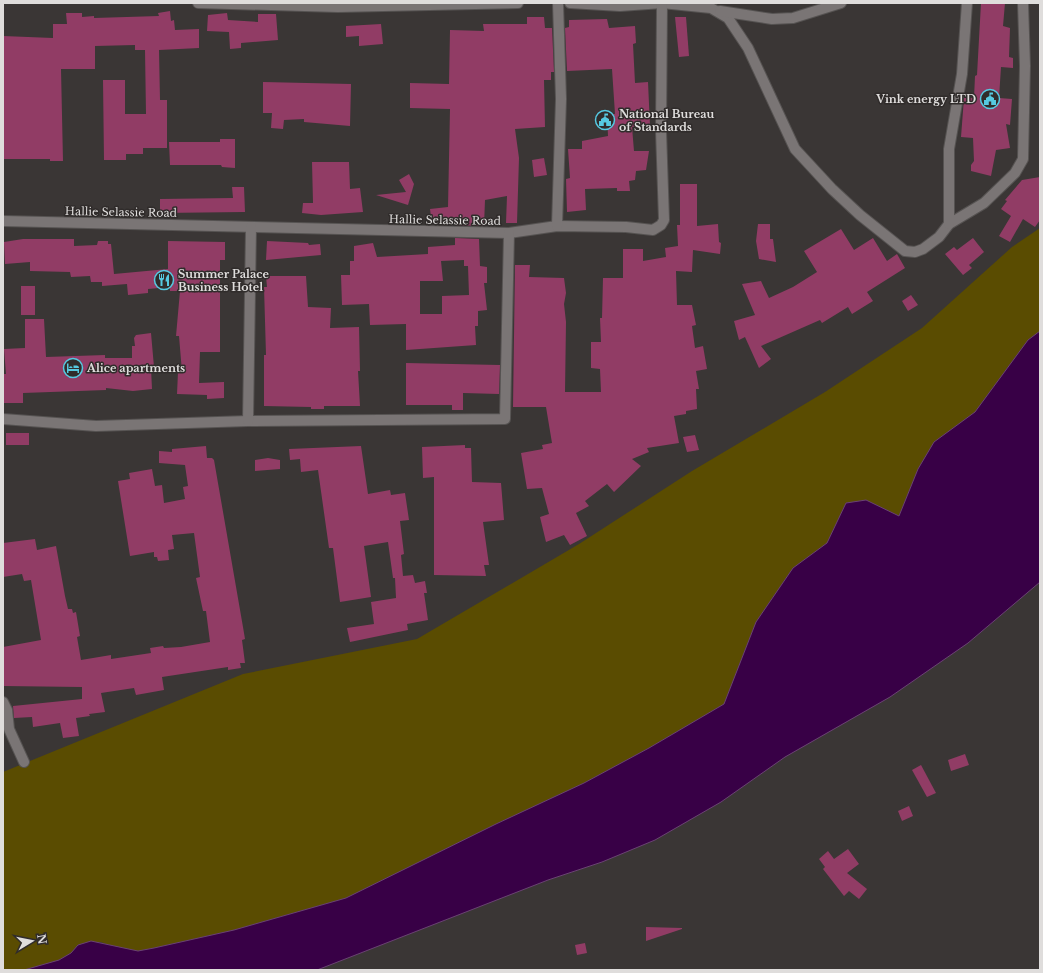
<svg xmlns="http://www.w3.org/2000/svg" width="1043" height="973" font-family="'Libre Baskerville',serif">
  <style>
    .green { fill: #5a4c01 }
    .water { fill: #380046; stroke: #6a4273 }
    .building { fill: #913c65; fill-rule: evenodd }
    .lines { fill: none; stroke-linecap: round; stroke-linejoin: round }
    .street-casing { stroke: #565352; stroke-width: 12 }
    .street { stroke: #7a7575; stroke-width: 10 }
    .labels { text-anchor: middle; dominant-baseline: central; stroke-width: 3; stroke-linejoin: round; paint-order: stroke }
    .poi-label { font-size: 11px; font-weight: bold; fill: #dfdddc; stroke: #302c2b; text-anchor: start }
    .street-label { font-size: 11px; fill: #dfdddc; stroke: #302c2b }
  </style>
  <rect width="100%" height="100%" fill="#3a3635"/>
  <path class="green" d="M1040 228V331L1028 340 975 412 934 442 918 469 899 516 866 500 846 503 827 543 793 568 756 622 724 704 649 748 584 783 496 824 346 898 234 930 154 948 138 951 117 948 101 942 78 945 71 953 59 960 24 970H3V772L243 674 417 639 579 544 692 471 825 392 922 328 1012 247Z"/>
  <path class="water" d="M1040 331V582L968 643 890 697 785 757 721 802 655 840 602 862 548 880 317 970H24L59 960 71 953 78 945 91 941 138 951 154 948 234 930 346 898 496 824 584 783 649 748 724 704 756 622 793 568 827 543 846 503 866 500 899 516 918 469 934 442 975 412 1028 340Z"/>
  <g class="building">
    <path d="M981 3H1005L1003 26 1010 28 1009 57 1013 58V68L1001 67 999 98 1012 99 1010 125 1006 124 1010 148 996 150 991 176 971 171V165L974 161 973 138 961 137 964 98H974L975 76 977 75Z"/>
    <path d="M170 11 171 21 174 20 175 30 199 29V48L159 50 160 100H167V148H143V154H126V160H104L103 80H125V114H146L145 50H135V45L95 46V69H61L63 161H50V159H3V36L53 38V24H67L66 13H82V17L94 16V18L159 16 158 13Z"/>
    <path d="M227 13 228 20 258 22V14H276L278 40 241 43V48L230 49 229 32 207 31 208 15Z"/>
    <path d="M527 17H544L545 28H552L554 72H551V80H544L545 127 515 129 519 158 517 223H506L507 196 485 200 484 226 453 225 452 222 432 224 430 209 448 207 450 109 410 108V83L449 84 450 30 484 31 483 24H527Z"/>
    <path d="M675 17H686L689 56 679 57Z"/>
    <path d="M607 19 609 28 635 26 636 43 633 44 635 83 648 82 650 126 632 127 634 151H649L646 170 636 171 635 180 629 181 630 191H617V188L585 189 586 210 567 212 566 179 570 178 568 149H582V141L608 136 607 114H615L612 69 567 71 565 28 569 27V20Z"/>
    <path d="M381 24 383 44 359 46V36L346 37V26Z"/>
    <path d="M263 82 351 84 350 126 304 122V119L284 120 283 129 271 128 272 113H263Z"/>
    <path d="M220 139H235V168L222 167 221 165H170L169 142H220Z"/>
    <path d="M544 158 547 175 534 177 532 160Z"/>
    <path d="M312 162H349L350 189 360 188 363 212 321 215 302 213 303 203H313Z"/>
    <path d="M409 174 414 184 408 205 376 195 406 192 399 180Z"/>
    <path d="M1040 177V220L1035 227 1023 219 1010 242 999 236 1011 216 1001 209 1007 201 1005 200 1022 180Z"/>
    <path d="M680 184H697V226L718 224 719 242 721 243 720 254 693 250 692 272 676 271 677 305H692L696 325 692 326 695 348 703 346 707 369 696 371 699 389H696L697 409 686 411V414L674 416 679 443 647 448 649 452 632 459 641 466 614 492 607 484 585 501 589 506 576 513 587 536 570 545 564 535 546 542 540 517 549 514 542 488 527 489 521 453 543 449 542 445 552 443 546 407H513L515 265H530L529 277 564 278 566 293 564 304 566 322 565 392H601L600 369 591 368V342H601L600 318H602L603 278H623V249H643V261L666 257 665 248 678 246 677 225H680Z"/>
    <path d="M232 187H244L245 212 160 213V199L233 198Z"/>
    <path d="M758 224H770V239H773L776 262 759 259 756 241Z"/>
    <path d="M841 229 854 250 873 238 887 261 897 254 905 268 867 292 873 301 852 314 848 307 822 323 820 320 761 346 771 359 759 368 745 337 739 340 734 321 755 315 742 284 761 281 769 298 793 287 817 272 804 251Z"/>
    <path d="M455 238 479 239 480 266 487 267V283H484L487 310 478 311V326H475L476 345 406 350V324L370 325 369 304 342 305 341 275H350V261H354V246L373 243 377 257 428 254V247L455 245ZM464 260V266H468L469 295 442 296V314H420V281H443L441 261Z"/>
    <path d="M973 238 984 252 969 265 972 268 963 275 945 254 954 247 957 250Z"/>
    <path d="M23 239H74V246L97 245 98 241H108V244H111L114 274 168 269V241L225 242V260H220V352H200L199 383 224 382V398L207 399V395L177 394 178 372H182L179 336H176L180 291H170V287L148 289V293L128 295 127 284 102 286V282H91L90 276 71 277 70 272 30 271V262L5 264 4 242Z"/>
    <path d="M267 241 308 243 309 245 320 244 321 255 266 260Z"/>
    <path d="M266 276H306L308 307 331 308 330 328 359 327 360 371H358L360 406H324V409H311V407L264 406V355H266L264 287H267Z"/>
    <rect x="21" y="286" width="14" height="29"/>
    <path d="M911 295 918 305 908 311 902 301Z"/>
    <path d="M25 319H44L46 357 105 355V358H132V346H135L134 338 136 335 151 333 154 367 151 368 152 389 133 391 106 388V390L23 393V403H3V374H6L4 349 25 348Z"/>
    <path d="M406 363 500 365 499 394 463 393V410H452V405H406Z"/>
    <rect x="6" y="433" width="23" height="12"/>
    <path d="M695 435 699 450 687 452 683 437Z"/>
    <path d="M465 445V448H471L472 482 501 483 504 520 483 522 489 565H484L486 576 434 575V477L423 478 422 447Z"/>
    <path d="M206 446 207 458H212L214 460 243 627 245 639 242 640 245 663H240L241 668 228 670V667L162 677 164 690 136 695 134 688 101 693 105 712 89 714 90 716 76 718 79 736 63 738 60 723 33 727 32 717 14 718 13 706 82 699V687L3 686V647L41 640 31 580 24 581 22 574 3 577V543L35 539 37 550 56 546 65 596 68 609H72L73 613 76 612 80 636 77 637 81 660 111 655V659L151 653 150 648 163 646 164 648 181 647 210 642 206 611H203L196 578 200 577 194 533 172 535 174 549 168 550 169 560 158 561 157 557H154V552L130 556 118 481 130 479 129 473 152 469 155 486 162 485 164 503 185 499 183 487 188 486 185 465 159 463V451L172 452V449Z"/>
    <path d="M361 446 368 494 390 490 391 495 405 493 409 520 400 521 404 554 401 555 403 576 413 575 415 583 425 581 427 593H424L428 620 407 624 408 630 350 642 347 628 374 624 371 602 396 598 395 578H393L388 542 364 546 371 597 340 602 333 548H329L318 470 301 472 300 459 290 460 289 449Z"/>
    <path d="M268 458 280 460V469L255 471V460Z"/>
    <path d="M965 754 969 765 951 771 948 760Z"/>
    <path d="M921 765 936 793 927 797 912 770Z"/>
    <path d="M909 806 913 816 902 821 898 811Z"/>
    <path d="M848 849 859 864 847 873 867 889 859 899 849 891 844 896 823 869 825 867 819 859 828 851 834 859Z"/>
    <path d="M646 927 682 928V929L646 941Z"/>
    <path d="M585 943 587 953 577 955 575 945Z"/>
  </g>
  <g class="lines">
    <defs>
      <g id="street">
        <path d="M198 3 338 7 518 3"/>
        <path d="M570 3 620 6 662 3 711 8 728 18 748 48 795 149 832 189 860 215 905 251 915 252 923 249 939 237 949 224 984 203 1015 173 1023 159 1025 66 1023 3"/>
        <path d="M720 11 772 19 793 18 841 3"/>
        <path d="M3 221 509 233 557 226 626 227 653 230 661 225 664 220 661 131 662 3"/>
        <path d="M949 224V149L962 74 967 3"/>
        <path d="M557 226 561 99 558 3"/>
        <path d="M3 419 96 426 248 421 505 419 509 233"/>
        <path d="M248 421 251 227"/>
        <path d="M3 702 7 710 9 729 24 762"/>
      </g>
    </defs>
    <use href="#street" class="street-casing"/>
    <use href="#street" class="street"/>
  </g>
  <defs>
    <symbol id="civic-ring" viewBox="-11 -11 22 22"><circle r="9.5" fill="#302c2b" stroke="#56c9e1" stroke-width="1.5"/><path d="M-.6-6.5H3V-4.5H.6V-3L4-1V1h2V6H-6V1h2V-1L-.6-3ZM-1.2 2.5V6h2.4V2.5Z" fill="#56c9e1"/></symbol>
    <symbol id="restaurant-ring" viewBox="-11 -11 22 22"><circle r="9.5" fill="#302c2b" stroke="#56c9e1" stroke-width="1.5"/><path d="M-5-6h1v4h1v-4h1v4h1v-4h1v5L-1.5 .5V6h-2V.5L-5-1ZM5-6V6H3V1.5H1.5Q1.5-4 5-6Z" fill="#56c9e1"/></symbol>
    <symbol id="hotel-ring" viewBox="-11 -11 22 22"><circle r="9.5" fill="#302c2b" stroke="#56c9e1" stroke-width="1.5"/><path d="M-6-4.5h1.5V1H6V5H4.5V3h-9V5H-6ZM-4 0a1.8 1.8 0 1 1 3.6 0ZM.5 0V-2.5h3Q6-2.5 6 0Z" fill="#56c9e1"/></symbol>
  </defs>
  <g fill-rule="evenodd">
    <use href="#civic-ring" x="979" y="88" width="22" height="22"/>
    <use href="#civic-ring" x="594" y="109" width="22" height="22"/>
    <use href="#restaurant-ring" x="153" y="269" width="22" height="22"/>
    <use href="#hotel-ring" x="62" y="357" width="22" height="22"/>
  </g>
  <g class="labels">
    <g class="poi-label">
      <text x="976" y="99" text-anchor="end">Vink energy LTD</text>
      <text x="619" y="114">National Bureau<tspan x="619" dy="13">of Standards</tspan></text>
      <text x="178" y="274">Summer Palace<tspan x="178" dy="13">Business Hotel</tspan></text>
      <text x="87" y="368">Alice apartments</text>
    </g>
    <g class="street-label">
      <text transform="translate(121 212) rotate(1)">Hallie Selassie Road</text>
      <text transform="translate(445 220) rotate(1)">Hallie Selassie Road</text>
    </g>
  </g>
  <rect width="1043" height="973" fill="none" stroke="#dfdddc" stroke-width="8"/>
  <g transform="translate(32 941) rotate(80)" stroke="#302c2b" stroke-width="3" paint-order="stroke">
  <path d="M0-3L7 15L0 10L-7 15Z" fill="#dfdddc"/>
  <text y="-6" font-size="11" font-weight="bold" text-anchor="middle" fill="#dfdddc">N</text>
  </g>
</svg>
